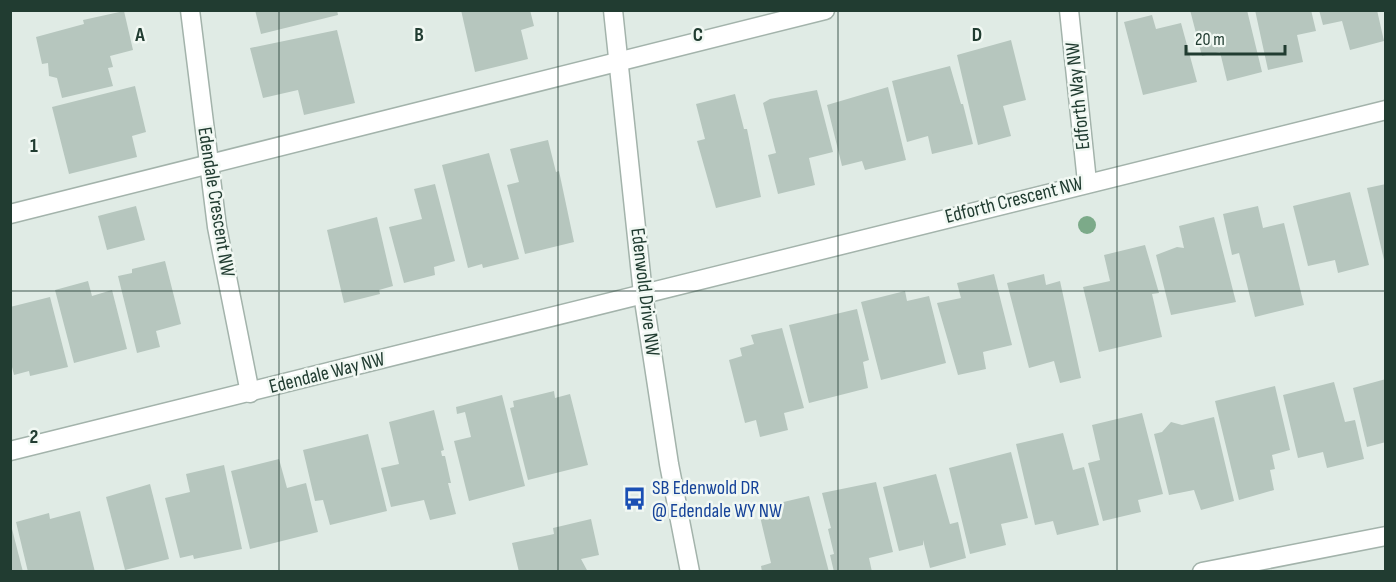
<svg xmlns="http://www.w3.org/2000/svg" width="1396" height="582" font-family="'Sofia Sans Condensed',sans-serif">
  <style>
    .building { fill: #b6c6be }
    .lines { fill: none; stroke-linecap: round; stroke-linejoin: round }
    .minor-casing { stroke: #a3b3ab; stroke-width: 21 }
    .minor { stroke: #fff; stroke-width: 18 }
    .tree { fill: #7caa89 }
    .grid { fill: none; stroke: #213c31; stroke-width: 1.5; stroke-opacity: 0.55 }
    .labels { text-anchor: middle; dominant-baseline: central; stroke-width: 5; stroke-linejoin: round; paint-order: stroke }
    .street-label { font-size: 20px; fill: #213c31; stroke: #f1f8f3 }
    .transit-label { font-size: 20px; fill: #164399; stroke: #f1f8f3; text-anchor: start }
    .grid-label { font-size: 20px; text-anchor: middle; font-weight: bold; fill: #213c31; stroke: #f1f8f3; stroke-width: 5; stroke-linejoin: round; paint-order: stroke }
  </style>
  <rect width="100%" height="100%" fill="#e0ebe5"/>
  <g class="building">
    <path d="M255 10H337L338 15 261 34Z"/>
    <path d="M461 10H530L534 26 521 30 528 59 475 72Z"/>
    <path d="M1190 10H1247L1262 72 1227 81 1220 52 1202 56Z"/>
    <path d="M1255 10H1311L1316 31 1297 35 1303 62 1268 70Z"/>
    <path d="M1319 10H1377L1384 41 1350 50 1342 21 1323 25Z"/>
    <path d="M124 11 133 50 110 56 113 67 108 68 113 86 62 98 57 78 49 76 48 63 42 64 36 37 84 24 83 20Z"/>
    <path d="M1152 15 1156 29 1181 23 1197 82 1143 95 1124 22Z"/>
    <path d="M337 30 355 103 304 115 298 90 263 98 250 48Z"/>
    <path d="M1011 40 1026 100 1003 106 1011 136 978 145 957 55Z"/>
    <path d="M950 66 961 104H963L973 144 932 154 928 136 907 142 892 81Z"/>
    <path d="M135 86 146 132 132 136 137 157 69 174 52 107Z"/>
    <path d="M888 87 906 160 865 170 862 161 842 166 827 105Z"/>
    <path d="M817 90 833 152 809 158 815 185 778 194 768 155 776 153 763 103 770 99Z"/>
    <path d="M735 94 744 129H747L761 197 716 208 697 141 705 139 696 104Z"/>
    <path d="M548 140 556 172 559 171 574 242 525 254 507 185 519 182 510 149Z"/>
    <path d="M489 153 519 259 483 268 482 264 468 268 442 165Z"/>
    <path d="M435 184 455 261 434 267 435 275 404 283 389 227 422 219 414 189Z"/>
    <path d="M1386 184V264H1385L1367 188Z"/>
    <path d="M1350 192 1369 265 1338 273 1335 260 1308 266 1293 206Z"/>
    <path d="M136 206 145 240 107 250 98 216Z"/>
    <path d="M1258 206 1263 228 1284 223 1304 305 1255 317 1239 253 1232 255 1223 214Z"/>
    <path d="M377 217 393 286 379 290 380 294 344 303 327 230Z"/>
    <path d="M1214 217 1236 302 1171 315 1156 255 1177 247 1184 248 1179 226Z"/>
    <path d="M1145 245 1159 293 1152 294 1162 337 1099 352 1083 287 1110 281 1104 255Z"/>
    <path d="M165 261 181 324 156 331 160 347 137 353 118 276 132 273V269Z"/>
    <path d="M994 274 1012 345 983 352 986 369 958 375 937 303 961 298 957 283Z"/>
    <path d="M1044 274 1046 285 1060 281 1081 378 1060 383 1054 361 1029 368 1007 283Z"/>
    <path d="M88 281 92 296 112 290 127 349 74 363 55 290Z"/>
    <path d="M905 291 907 301 929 296 946 363 881 380 861 302Z"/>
    <path d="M50 297 68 367 30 376 29 371 14 375 10 359V307Z"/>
    <path d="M857 309 869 360 863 362 868 388 809 403 789 325Z"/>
    <path d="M782 328 804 408 784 413 788 430 760 437 756 420 745 423 729 360 742 356 740 348 754 344 751 335Z"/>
    <path d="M1386 379V442L1367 447 1353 388Z"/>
    <path d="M1334 382 1345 422 1355 420 1364 459 1327 468 1323 452 1298 458 1283 395Z"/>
    <path d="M1275 386 1290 450 1272 455 1275 469 1270 470 1274 490 1239 500 1215 401Z"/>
    <path d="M554 391 555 398 570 394 588 465 528 480 510 408 514 407 513 401Z"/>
    <path d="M502 395 525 486 469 501 454 441 471 437 465 412 457 414 456 407Z"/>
    <path d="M434 410 444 450 441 451 442 456H445L451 483H448L456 514 430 520 424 500 391 507 381 468 399 464 389 422Z"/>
    <path d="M1142 413 1163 494 1138 500 1141 512 1103 521 1088 463 1100 460 1092 425Z"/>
    <path d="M1214 417 1234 501 1201 510 1194 490 1169 495 1154 434 1162 432 1171 422 1182 425Z"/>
    <path d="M1063 433 1073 470 1084 467 1099 525 1057 535 1053 521 1035 525 1016 444Z"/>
    <path d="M368 434 387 511 330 525 323 500 315 501 303 450Z"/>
    <path d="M1011 452 1028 518 1001 524 1006 545 970 554 949 468Z"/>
    <path d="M279 459 287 488 306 483 318 532 250 549 231 471Z"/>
    <path d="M224 465 242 549 194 559 193 555 180 558 165 498 190 492 186 474Z"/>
    <path d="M936 474 950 524 958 522 966 558 930 568 923 540V545L899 551 883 487Z"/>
    <path d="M876 482 893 552 869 558 872 572H834L830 555 834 554 828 529 831 528 822 493Z"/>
    <path d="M150 484 169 559 125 570 106 497Z"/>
    <path d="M809 496 829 572H762L761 566 771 563 758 508Z"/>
    <path d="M80 511 95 572H28L16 522 49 513 50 519Z"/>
    <path d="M591 519 599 555 581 559 588 572H519L512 543 554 534 553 528Z"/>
    <path d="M10 525H11L23 572H10Z"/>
  </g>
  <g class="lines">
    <defs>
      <g id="minor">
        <path d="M190 10 217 227 250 393"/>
        <path d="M613 10 643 294 669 464 690 572"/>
        <path d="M1069 10 1087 182"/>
        <path d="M10 214 825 10"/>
        <path d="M10 451 1386 110"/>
        <path d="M1202 572 1386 536"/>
      </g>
    </defs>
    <use href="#minor" class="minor-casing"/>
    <use href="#minor" class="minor"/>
  </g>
  <circle class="tree" cx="1087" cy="225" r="9"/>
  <path class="grid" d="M279 10V572M558 10V572M838 10V572M1117 10V572M10 291H1386"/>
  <defs>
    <symbol id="bus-bare" viewBox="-9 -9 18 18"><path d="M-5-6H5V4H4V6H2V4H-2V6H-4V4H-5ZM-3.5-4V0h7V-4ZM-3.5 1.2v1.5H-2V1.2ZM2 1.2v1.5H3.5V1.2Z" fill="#1a4fb4" stroke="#f1f8f3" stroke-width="2.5" paint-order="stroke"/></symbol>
  </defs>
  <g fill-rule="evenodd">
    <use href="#bus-bare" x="618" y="482" width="33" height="33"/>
  </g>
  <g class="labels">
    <g class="street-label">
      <text transform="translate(1078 96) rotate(-96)">Edforth Way NW</text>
      <text transform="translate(1014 200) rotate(-14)">Edforth Crescent NW</text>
      <text transform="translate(216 202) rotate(81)">Edendale Crescent NW</text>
      <text transform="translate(645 292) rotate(83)">Edenwold Drive NW</text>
      <text transform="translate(327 373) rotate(-14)">Edendale Way NW</text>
    </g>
    <g class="transit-label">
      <text x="652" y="488">SB Edenwold DR<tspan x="652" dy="23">@ Edendale WY NW</tspan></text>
    </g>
  </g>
  <g class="grid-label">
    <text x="140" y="41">A</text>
    <text x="419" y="41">B</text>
    <text x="698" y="41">C</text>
    <text x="977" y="41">D</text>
    <text x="34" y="152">1</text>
    <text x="34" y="443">2</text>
  </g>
  <rect width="1396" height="582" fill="none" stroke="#213c31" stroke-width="24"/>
  <path d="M1186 45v9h99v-9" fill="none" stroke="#213c31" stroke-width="3"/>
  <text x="1195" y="45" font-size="18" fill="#213c31" stroke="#f1f8f3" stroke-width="4.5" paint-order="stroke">20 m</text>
</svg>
